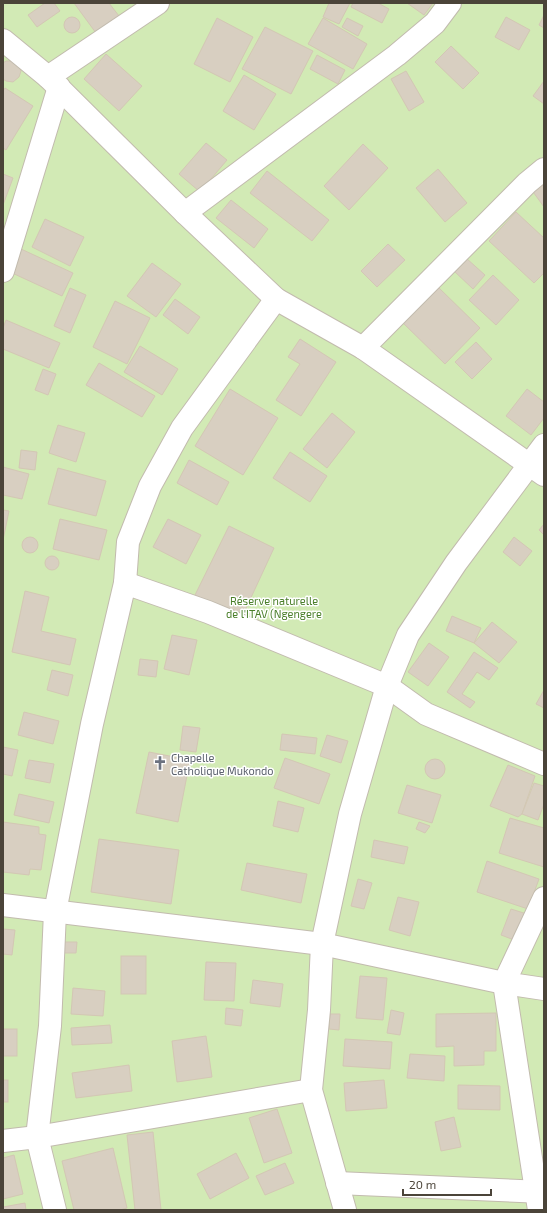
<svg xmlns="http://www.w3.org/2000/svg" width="547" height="1213" font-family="'Exo 2',sans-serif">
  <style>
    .green { fill: #d2eab5 }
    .building { fill: #d8cfc1; stroke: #d3c7b4 }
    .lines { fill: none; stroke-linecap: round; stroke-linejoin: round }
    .street-casing { stroke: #c2bbae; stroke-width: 24 }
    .street { stroke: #fff; stroke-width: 22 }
    .labels { text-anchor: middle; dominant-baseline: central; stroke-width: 3; stroke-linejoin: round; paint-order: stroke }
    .park-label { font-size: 11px; fill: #4a7f2a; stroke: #fff }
    .worship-label { font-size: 11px; fill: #5b616d; stroke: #fff; text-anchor: start }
  </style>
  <rect width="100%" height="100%" fill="#f6f3ec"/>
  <rect class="green" x="3" y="3" width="541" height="1207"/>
  <g class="building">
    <path d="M45 3H54L60 11 37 27 28 15Z"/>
    <path d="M74 3H109L119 16 96 33Z"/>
    <path d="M329 3H350L339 24 323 17Z"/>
    <path d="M353 3H378L389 9 382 23 351 7Z"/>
    <path d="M407 3H433L424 15Z"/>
    <path d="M544 15V28L539 25Z"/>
    <circle cx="72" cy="25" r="8"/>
    <path d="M506 17 530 30 519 50 495 37Z"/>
    <path d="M217 18 253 37 230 82 194 64Z"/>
    <path d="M323 18 367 44 353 69 308 44Z"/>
    <path d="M347 18 363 26 358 36 342 27Z"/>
    <path d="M265 27 313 51 291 94 242 69Z"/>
    <path d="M451 46 479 73 463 89 435 62Z"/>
    <path d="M106 54 142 86 119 111 84 79Z"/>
    <path d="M317 55 345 70 338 84 310 69Z"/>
    <path d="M6 61H13L18 65 21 71 19 77 13 82 6 81 3 79V63Z"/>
    <path d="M406 71 424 102 409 111 391 79Z"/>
    <path d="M244 75 276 94 254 130 223 111Z"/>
    <path d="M544 81V104L533 96Z"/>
    <path d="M5 88 33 106 6 150 3 148V91Z"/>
    <path d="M206 143 227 160 200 192 179 174Z"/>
    <path d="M363 144 388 168 349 210 324 186Z"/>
    <path d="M438 169 467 203 445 222 416 188Z"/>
    <path d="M267 171 329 220 312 241 250 193Z"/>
    <path d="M3 174 13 178 3 205Z"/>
    <path d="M544 180V207L531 189Z"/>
    <path d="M231 200 268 229 254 248 216 218Z"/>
    <path d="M516 212 544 238V273L534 283 489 241Z"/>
    <path d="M45 219 84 237 70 266 32 247Z"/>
    <path d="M388 244 405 260 377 287 361 271Z"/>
    <path d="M21 249 73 273 62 296 10 272Z"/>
    <path d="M466 258 485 275 473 289 454 271Z"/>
    <path d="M152 263 181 284 156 317 127 296Z"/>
    <path d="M493 275 519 300 496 325 469 300Z"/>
    <path d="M438 287 480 328 445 364 403 323Z"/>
    <path d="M70 288 86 295 70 333 54 326Z"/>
    <path d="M175 299 200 317 188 334 163 315Z"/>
    <path d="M115 301 150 318 127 364 93 347Z"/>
    <path d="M6 320 60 343 49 368 3 349V328Z"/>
    <path d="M300 339 336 362 301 416 276 400 300 364 288 357Z"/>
    <path d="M476 342 492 359 472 379 455 362Z"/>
    <path d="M140 346 178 369 162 395 124 372Z"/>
    <path d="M99 363 155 396 142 417 86 385Z"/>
    <path d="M43 369 56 374 48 395 35 390Z"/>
    <path d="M230 389 278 418 243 475 195 446Z"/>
    <path d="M527 389 544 402V418L531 435 506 416Z"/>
    <path d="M332 413 355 432 327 468 303 449Z"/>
    <path d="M58 425 85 433 76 462 49 453Z"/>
    <path d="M21 450 37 452 35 470 19 468Z"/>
    <path d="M290 452 327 476 310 502 273 478Z"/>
    <path d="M189 460 229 482 217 505 177 483Z"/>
    <path d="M3 467 29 474 22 499 3 495Z"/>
    <path d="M58 468 106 481 96 516 48 504Z"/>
    <path d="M3 510 9 511 3 540Z"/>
    <path d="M60 519 107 530 99 560 53 549Z"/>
    <path d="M168 519 201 535 186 564 153 547Z"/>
    <path d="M544 524V535L539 530Z"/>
    <path d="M229 526 274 548 242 617 195 595Z"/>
    <circle cx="30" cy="545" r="8"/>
    <path d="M514 537 532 551 520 566 503 552Z"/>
    <circle cx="52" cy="563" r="7"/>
    <path d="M25 591 49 597 41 631 76 639 70 665 12 652Z"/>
    <path d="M452 616 481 628 474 643 446 631Z"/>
    <path d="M492 622 517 642 499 663 474 643Z"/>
    <path d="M172 635 197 640 189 675 164 669Z"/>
    <path d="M429 643 449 657 428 686 408 672Z"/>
    <path d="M474 652 498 668 489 680 477 672 462 694 475 702 470 708 447 692Z"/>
    <path d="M140 659 158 661 156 677 138 675Z"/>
    <path d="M52 670 73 675 68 696 47 690Z"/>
    <path d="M544 690V708L536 704Z"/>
    <path d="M24 712 59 721 53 744 18 735Z"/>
    <path d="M183 726 200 728 196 752 180 750Z"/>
    <path d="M282 734 317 738 315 754 280 750Z"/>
    <path d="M327 735 348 741 341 763 320 756Z"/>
    <path d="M3 747 18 750 12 776 3 774Z"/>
    <path d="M149 752 190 760 178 822 136 813Z"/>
    <path d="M285 758 330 774 319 804 274 788Z"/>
    <circle cx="435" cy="769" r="10"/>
    <path d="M29 760 54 764 50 783 25 778Z"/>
    <path d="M508 765 535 776 522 814 518 817 490 806Z"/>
    <path d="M534 783 544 786V804L538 820 522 814Z"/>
    <path d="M407 785 441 795 432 823 398 813Z"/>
    <path d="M19 794 54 802 49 823 14 815Z"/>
    <path d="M278 801 304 808 298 832 273 826Z"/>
    <path d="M510 818 544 828V867L499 853Z"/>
    <path d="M3 822 39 827V834L46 835 41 870 30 869 29 875 3 872Z"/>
    <path d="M419 822 430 826 425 833 416 829Z"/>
    <path d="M99 839 179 850 171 904 91 892Z"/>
    <path d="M374 840 408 847 404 864 371 857Z"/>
    <path d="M487 861 539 879 528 909 477 892Z"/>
    <path d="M247 863 307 874 301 903 241 890Z"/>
    <path d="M358 879 372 883 364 909 351 906Z"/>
    <path d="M398 897 419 902 410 936 389 930Z"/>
    <path d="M511 909 527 914 517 941 501 935Z"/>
    <path d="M3 929 15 930 12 955 3 954Z"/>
    <path d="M60 942H77L76 953H60Z"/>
    <rect x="121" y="956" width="25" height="38"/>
    <path d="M206 962 236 963 234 1001 204 1000Z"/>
    <path d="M360 976 387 978 383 1020 356 1018Z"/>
    <path d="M253 980 283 984 280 1007 250 1003Z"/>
    <path d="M73 988 105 991 103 1016 71 1014Z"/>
    <path d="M226 1008 243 1010 241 1026 225 1024Z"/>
    <path d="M391 1010 404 1013 400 1035 387 1033Z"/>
    <path d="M496 1013V1051H484V1065L454 1066V1046L436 1047V1014Z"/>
    <path d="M330 1014H340L339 1030 329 1029Z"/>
    <path d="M110 1025 112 1043 72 1045 71 1028Z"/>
    <rect x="3" y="1029" width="14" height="27"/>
    <path d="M206 1036 212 1077 177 1082 172 1041Z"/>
    <path d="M345 1039 392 1042 390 1069 343 1066Z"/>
    <path d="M410 1054 445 1056 444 1081 407 1078Z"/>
    <path d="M129 1065 132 1091 76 1098 72 1073Z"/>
    <rect x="3" y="1080" width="5" height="22"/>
    <path d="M384 1080 387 1108 346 1111 344 1083Z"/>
    <path d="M458 1085 500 1086V1110L458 1109Z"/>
    <path d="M277 1109 292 1153 264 1163 249 1118Z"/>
    <path d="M454 1117 461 1147 441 1151 435 1122Z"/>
    <path d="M153 1132 161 1210H135L127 1135Z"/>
    <path d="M113 1148 127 1208 120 1210H74L62 1161Z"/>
    <path d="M236 1153 249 1178 210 1199 197 1174Z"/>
    <path d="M14 1155 23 1194 3 1199V1158Z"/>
    <path d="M285 1163 294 1183 265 1195 256 1176Z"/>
    <path d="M25 1203 26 1210H3V1207Z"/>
  </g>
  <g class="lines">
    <defs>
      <g id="street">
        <path d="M3 40 48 77 185 213 276 299 363 348 544 475"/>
        <path d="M48 77 158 3"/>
        <path d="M185 213 397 55 435 23 450 3"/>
        <path d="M3 271 59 87"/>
        <path d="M363 348 527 183 544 169"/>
        <path d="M125 583 208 612 387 686 426 714 544 764"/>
        <path d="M3 905 322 944 504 983 544 989"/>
        <path d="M3 1141 37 1137 311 1090"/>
        <path d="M337 1183 544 1192"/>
        <path d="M55 1210 37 1137 50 1026 55 912 92 724 125 583 128 542 150 486 182 428 276 299"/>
        <path d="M345 1210 311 1090 319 1010 322 944 350 814 387 686 408 635 456 563 544 445"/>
        <path d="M539 1210 504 983 544 898"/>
      </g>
    </defs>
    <use href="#street" class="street-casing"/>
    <use href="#street" class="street"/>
  </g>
  <defs>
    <symbol id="church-bare" viewBox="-9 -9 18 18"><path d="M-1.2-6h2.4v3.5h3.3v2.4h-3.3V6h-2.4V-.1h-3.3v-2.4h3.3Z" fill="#6b7280" stroke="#fff" stroke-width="2.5" paint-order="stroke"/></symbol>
  </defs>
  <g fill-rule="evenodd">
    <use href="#church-bare" x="150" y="753" width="20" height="20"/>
  </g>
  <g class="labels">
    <g class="park-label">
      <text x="274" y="600">Réserve naturelle<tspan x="274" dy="13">de l'ITAV (Ngengere</tspan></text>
    </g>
    <g class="worship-label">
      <text x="171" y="757">Chapelle<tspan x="171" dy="13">Catholique Mukondo</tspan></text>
    </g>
  </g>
  <rect width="547" height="1213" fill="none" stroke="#4b4439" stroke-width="8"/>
  <path d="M403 1189v6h88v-6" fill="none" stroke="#4b4439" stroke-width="2"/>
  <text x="409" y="1189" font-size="12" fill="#4b4439" stroke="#ffffff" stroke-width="3" paint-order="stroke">20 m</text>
</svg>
